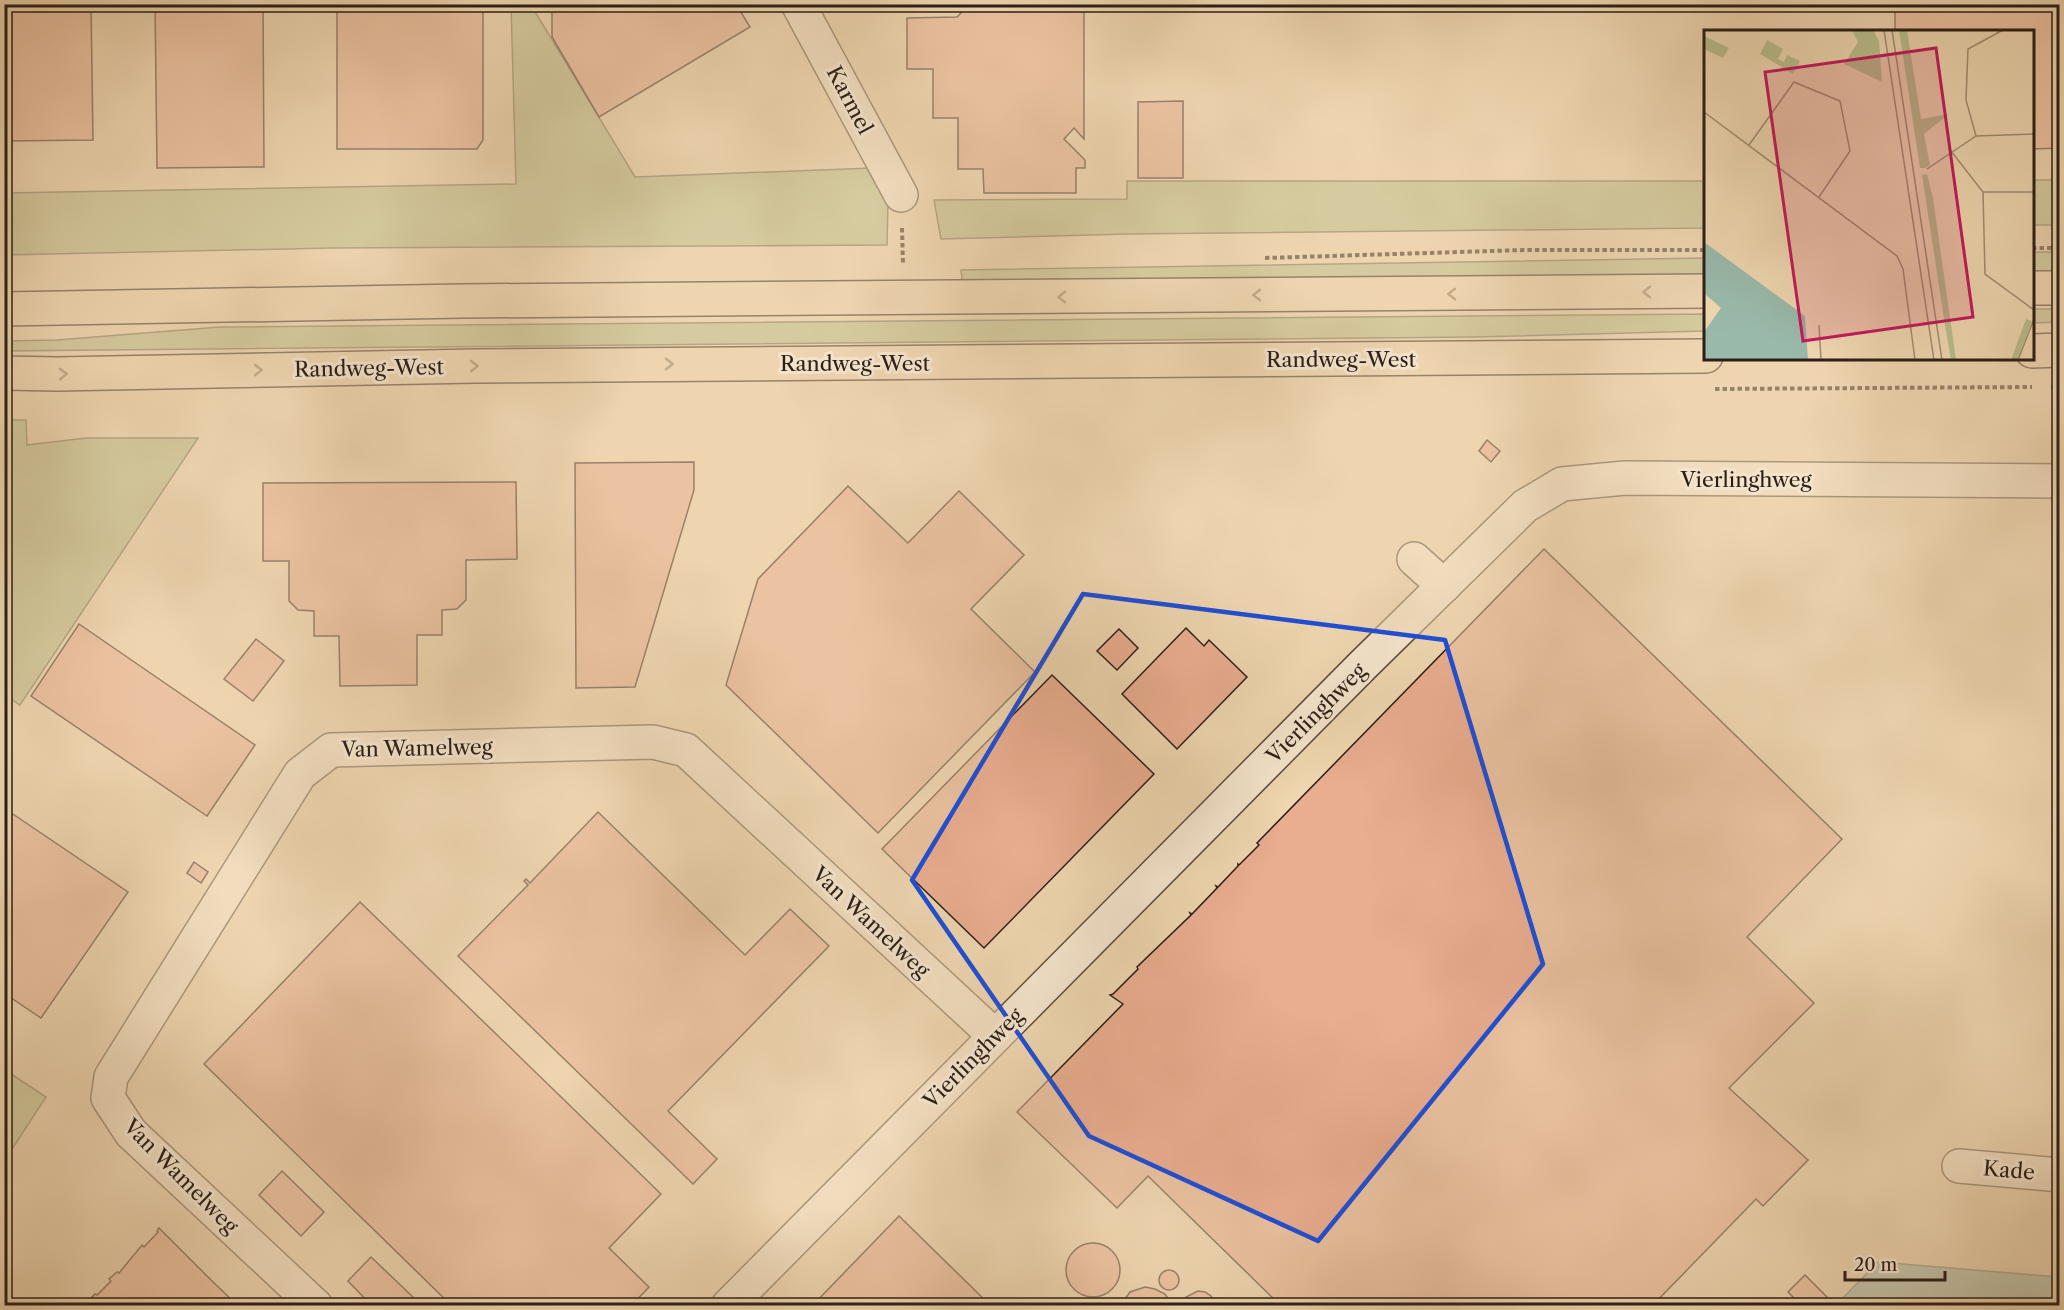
<svg xmlns="http://www.w3.org/2000/svg" width="2064" height="1310" font-family="'Libre Caslon Text',serif">
  <style>
    .green { fill: #b8be8c; stroke: #726e52; stroke-width: 1.5 }
    .water { fill: #99b9aa; stroke: #6d7b70; stroke-width: 1.5 }
    .building { fill: #e9ad90; stroke: #2b1f18; stroke-width: 1.5 }
    .lines { fill: none; stroke-linecap: round; stroke-linejoin: round }
    .minor-casing { stroke: #5c4d3e; stroke-width: 36 }
    .major-casing { stroke: #2b1f18; stroke-width: 36 }
    .path { stroke: #2b1f18; stroke-width: 4; stroke-dasharray: 4.5 3; stroke-linecap: butt }
    .minor { stroke: #f4e4cc; stroke-width: 33 }
    .major { stroke: #eed6b0; stroke-width: 33 }
    .oneway { stroke: #8c7a64 }
    .marked { fill: none; stroke: #1d4ed8; stroke-width: 4.5; stroke-linejoin: round }
    .labels { text-anchor: middle; dominant-baseline: central; stroke-width: 6; stroke-linejoin: round; paint-order: stroke }
    .street-label { font-size: 21px; fill: #2b1f18; stroke: #f4e4cc }
    .inset-road { fill: none; stroke: #a08d73; stroke-width: 1.5 }
    .view { fill: #c2185b; fill-opacity: 0.15; stroke: #c2185b; stroke-width: 3 }
    .inset-edge { fill: none; stroke: #2b1f18; stroke-width: 3 }
  </style>
  <rect width="100%" height="100%" fill="#eed6b0"/>
  <filter id="stains"><feTurbulence type="fractalNoise" baseFrequency=".00333" numOctaves="4"/><feColorMatrix values="0 0 0 0 .2 0 0 0 0 .09 0 0 0 0 .02 0 0 0 .5 -.17"/></filter>
  <radialGradient id="worn" r=".72"><stop offset=".6" stop-color="#630" stop-opacity="0"/><stop offset="1" stop-color="#630" stop-opacity=".3"/></radialGradient>
  <g class="green">
    <path d="M511 5H531L635 177 872 168 888 205 887 245 331 248 5 255 4 193 516 184Z"/>
    <path d="M2032 180H2059V225H2033Z"/>
    <path d="M1127 181H1705V228L1128 234 941 239 934 200 1127 199Z"/>
    <path d="M2032 252H2059V279H2033Z"/>
    <path d="M1705 258 1706 283 964 293 961 270Z"/>
    <path d="M2033 309H2059V322L2033 323Z"/>
    <path d="M1706 314 1705 331 1475 337 4 351 5 341 57 340 220 327Z"/>
    <path d="M4 420H26L27 445 86 438H198L20 705 5 695Z"/>
    <path d="M5 1070 46 1097 5 1160Z"/>
  </g>
  <path class="water" d="M1878 1262 2059 1277V1305H1836Z"/>
  <g class="building">
    <path d="M4 4H91L93 140 4 141Z"/>
    <path d="M155 4H263L264 167 157 168Z"/>
    <path d="M337 4H483V140L477 149H337Z"/>
    <path d="M552 4H736L750 27 599 117 552 37Z"/>
    <path d="M970 4H1084V139L1074 128 1064 139 1085 160V168H1076V193H984L983 169H958V118H933V69H907V18L957 17Z"/>
    <path d="M1895 4H2060V148L2032 149V32H1895Z"/>
    <path d="M1183 101V178H1138V102Z"/>
    <path d="M1487 440 1500 451 1491 462 1479 451Z"/>
    <path d="M694 462V490L635 687 576 688 575 463Z"/>
    <path d="M516 482 517 559 466 560V600L457 609 442 610V635H417V685L340 686 339 636H314V611L298 610 289 601V561H263V483Z"/>
    <path d="M848 486 908 543 959 491 1024 555 971 609 1035 672 878 833 726 685 758 579Z"/>
    <path d="M1544 549 1842 839 1747 937 1814 1003 1729 1088 1808 1160 1763 1206 1756 1199 1652 1306H1281L1148 1176 1117 1208 1017 1112 1123 1004 1110 995 1113 994 1138 969 1137 967 1191 915 1190 913 1192 914 1217 888 1216 886 1218 887 1238 866V864L1239 865 1259 845 1257 843Z"/>
    <path d="M79 624 255 745 207 816 31 696Z"/>
    <path d="M1186 628 1204 646 1209 640 1247 677 1177 749 1122 694Z"/>
    <path d="M1119 629 1138 648 1117 670 1097 651Z"/>
    <path d="M256 639 284 661 253 701 224 679Z"/>
    <path d="M1052 675 1154 774 984 948 882 849Z"/>
    <path d="M4 808 128 892 41 1018 4 993Z"/>
    <path d="M598 812 745 955 790 909 829 946 668 1111 717 1159 693 1184 458 956 528 885 524 881 526 879 530 883Z"/>
    <path d="M194 862 208 872 201 883 187 873Z"/>
    <path d="M360 902 661 1194 609 1248 649 1287 631 1306H452L204 1064Z"/>
    <path d="M282 1171 324 1212 301 1236 259 1195Z"/>
    <path d="M899 1216 991 1306H812Z"/>
    <path d="M159 1228 212 1281 238 1306H88L90 1303 88 1301 95 1294 97 1295 111 1281 109 1279 117 1272 119 1273 142 1245 144 1247 158 1232 157 1231Z"/>
    <circle cx="1093" cy="1270" r="27"/>
    <path d="M371 1257 414 1298 406 1306H372L348 1281Z"/>
    <circle cx="1169" cy="1280" r="10"/>
    <path d="M1805 1275 1827 1297 1819 1306H1802L1788 1292Z"/>
    <path d="M1145 1287 1155 1289 1165 1294 1173 1306H1120L1130 1292Z"/>
    <path d="M1198 1291 1205 1292 1211 1296 1217 1306H1181L1186 1297Z"/>
  </g>
  <g class="lines">
    <defs>
      <g id="minor">
        <path d="M798 4 901 195"/>
        <path d="M1414 559 1444 586"/>
        <path d="M1959 1166 2060 1175"/>
        <path d="M316 1306 131 1133 108 1098 111 1077 300 774 331 750 653 742 686 750 995 1036"/>
        <path d="M728 1306 1362 666 1525 506 1562 484 1625 478 2060 481"/>
      </g>
      <g id="major">
        <path d="M2032 288H2060"/>
        <path d="M4 309 462 301 1706 291"/>
        <path d="M2032 351 2060 350"/>
        <path d="M4 373 57 374 475 366 1706 356"/>
      </g>
    </defs>
    <use href="#minor" class="minor-casing"/>
    <use href="#major" class="major-casing"/>
    <g class="path">
      <path d="M902 228 903 265"/>
      <path d="M2032 248H2060"/>
      <path d="M1265 258 1524 250H1706"/>
      <path d="M2051 387H2060"/>
      <path d="M1715 389 2032 387"/>
    </g>
    <use href="#minor" class="minor"/>
    <use href="#major" class="major"/>
  </g>
  <defs><path id="oneway-chevron" d="M-2-3.5L2.5 0L-2 3.5" fill="none" stroke-width="1.6" stroke-linecap="round" stroke-linejoin="round" transform="scale(1.5)"/></defs>
  <g class="oneway">
    <use href="#oneway-chevron" transform="translate(1647 292) rotate(179)"/>
    <use href="#oneway-chevron" transform="translate(1452 294) rotate(180)"/>
    <use href="#oneway-chevron" transform="translate(1257 295) rotate(180)"/>
    <use href="#oneway-chevron" transform="translate(1062 297) rotate(180)"/>
    <use href="#oneway-chevron" transform="translate(669 364)"/>
    <use href="#oneway-chevron" transform="translate(474 366) rotate(-1)"/>
    <use href="#oneway-chevron" transform="translate(258 370) rotate(-1)"/>
    <use href="#oneway-chevron" transform="translate(63 374) rotate(-1)"/>
  </g>
  <path d="M0 0H2064V1310H0ZM1083 594 1445 640 1543 964 1318 1241 1089 1136 912 880Z" fill="#eed6b0" fill-opacity=".55" fill-rule="evenodd"/>
  <path class="marked" d="M1083 594 1445 640 1543 964 1318 1241 1089 1136 912 880Z"/>
  <g class="labels">
    <g class="street-label">
      <text transform="translate(850 100) rotate(62)">Karmel</text>
      <text x="1341" y="359">Randweg-West</text>
      <text x="855" y="363">Randweg-West</text>
      <text transform="translate(369 368) rotate(-1)">Randweg-West</text>
      <text x="1746" y="479">Vierlinghweg</text>
      <text transform="translate(1316 713) rotate(-45)">Vierlinghweg</text>
      <text transform="translate(417 748) rotate(-1)">Van Wamelweg</text>
      <text transform="translate(871 922) rotate(43)">Van Wamelweg</text>
      <text transform="translate(973 1058) rotate(-45)">Vierlinghweg</text>
      <text transform="translate(2009 1170) rotate(5)">Kade</text>
      <text transform="translate(181 1176) rotate(45)">Van Wamelweg</text>
    </g>
  </g>
  <g transform="translate(1704 30)">
    <rect width="330" height="330" fill="#eed6b0"/>
    <path d="M148 0H169L175 11 178 52 140 34 154 12ZM195 0H203L217 89 245 84 220 104 226 135 221 138H216ZM0 6 25 18 19 28 0 19ZM63 10 79 19 74 29 80 32 83 25 96 31 89 44 56 24ZM223 144 229 168 252 330H247L240 289 218 145ZM322 289 328 291 313 330H307Z" fill="#b8be8c"/>
    <path d="M0 212 101 286 104 330H0V302L17 278 0 263Z" fill="#99b9aa"/>
    <path class="inset-road" d="M180 0 230 330M188 0 238 330M0 82 193 226 199 239 211 330M272 106 262 70 264 19 299 0M45 115 90 52 136 71 146 121 115 167M247 121 279 162 281 244 330 280M223 139 272 106 330 104M279 162H330M115 295 117 330M314 330 330 289"/>
    <path class="view" d="M232 18 269 287 99 311 61 42Z"/>
    <rect width="330" height="330" class="inset-edge"/>
  </g>
  <rect width="2064" height="1310" fill="none" stroke="#eed6b0" stroke-width="24"/>
  <rect x="6" y="6" width="2052" height="1298" fill="none" stroke="#2b1f18" stroke-width="3"/>
  <rect x="12" y="12" width="2040" height="1286" fill="none" stroke="#2b1f18" stroke-width="1.5"/>
  <path d="M1845 1271v9h100v-9" fill="none" stroke="#2b1f18" stroke-width="3"/>
  <text x="1854" y="1271" font-size="18" fill="#2b1f18" stroke="#f4e4cc" stroke-width="4.5" paint-order="stroke">20 m</text>
  <rect width="100%" height="100%" filter="url(#stains)"/>
  <rect width="100%" height="100%" fill="url(#worn)"/>
</svg>
